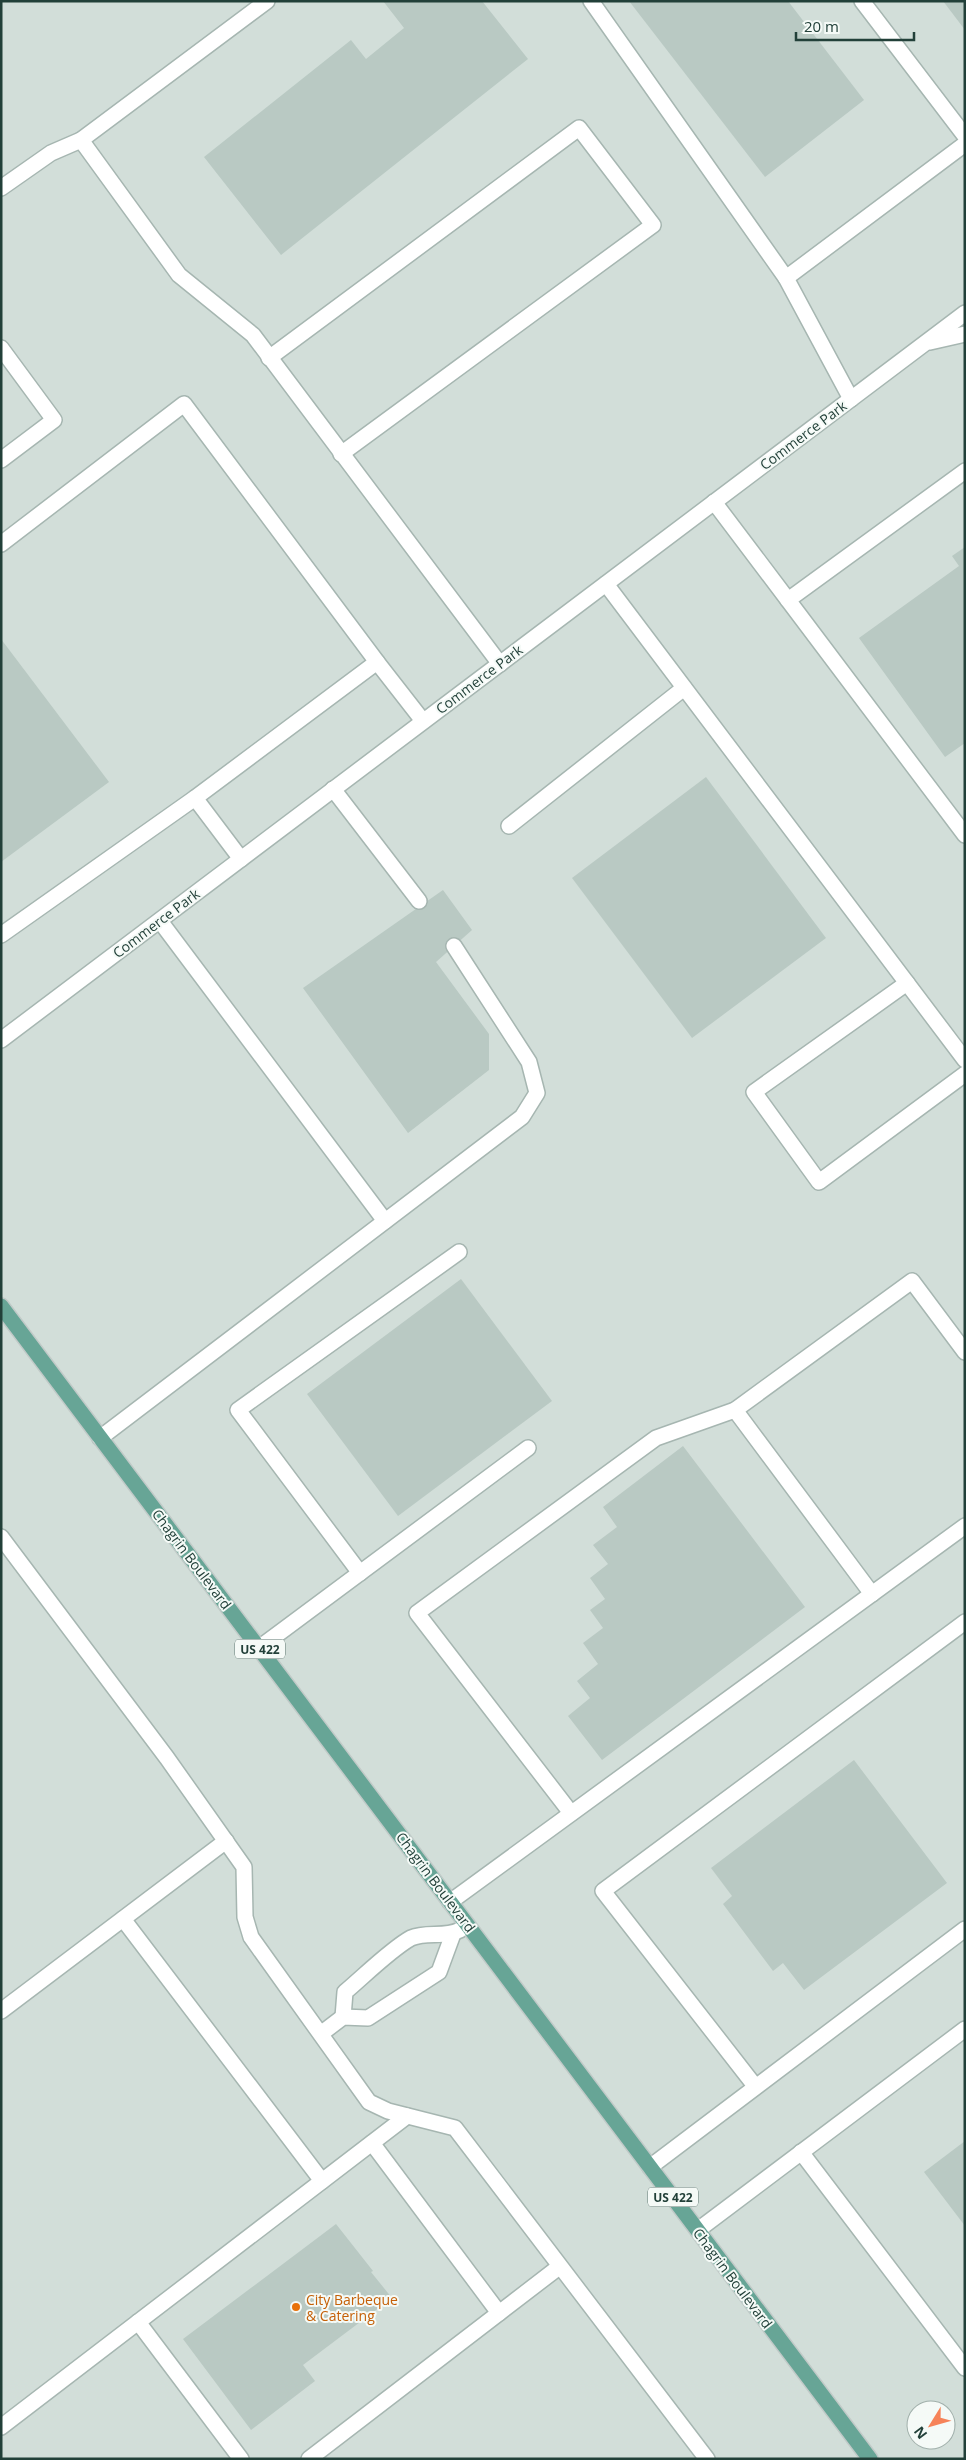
<svg xmlns="http://www.w3.org/2000/svg" width="966" height="2460" font-family="'Open Sans',sans-serif">
  <style>
    .built { fill: #d2ded9; fill-rule: evenodd }
    .building { fill: #b9c9c3 }
    .lines { fill: none; stroke-linecap: round; stroke-linejoin: round }
    .lane-casing { stroke: #a6b6b1; stroke-width: 18 }
    .street-casing { stroke: #a6b6b1; stroke-width: 18 }
    .primary-casing { stroke: #c1cac8; stroke-width: 18 }
    .lane { stroke: #fff; stroke-width: 15 }
    .street { stroke: #fff; stroke-width: 15 }
    .primary { stroke: #67a596; stroke-width: 15 }
    .food-dot { fill: #e8710a; stroke: #f5faf7; stroke-width: 2 }
    .labels { text-anchor: middle; dominant-baseline: central; stroke-width: 4; stroke-linejoin: round; paint-order: stroke }
    .shield { fill: #f5faf7; stroke: #617872; stroke-width: 1 }
    .shield-label { font-size: 12px; font-weight: bold; fill: #224039 }
    .street-label { font-size: 14px; fill: #224039; stroke: #f5faf7 }
    .food-label { font-size: 14px; fill: #c56008; stroke: #f5faf7; text-anchor: start }
  </style>
  <rect width="100%" height="100%" fill="#e4eeea"/>
  <path class="built" d="M1 1H965V2459H1ZM916 2410H946V2440H916Z"/>
  <g class="building">
    <path d="M383 1H482L528 59 281 255 204 157 351 40 366 59 404 28Z"/>
    <path d="M629 1H788L864 100 765 177Z"/>
    <path d="M943 1H965V30Z"/>
    <path d="M965 547V743L945 757 859 638 959 566 952 556Z"/>
    <path d="M1 639 109 782 1 862Z"/>
    <path d="M706 777 826 938 692 1038 572 878Z"/>
    <path d="M443 890 472 930 436 962 489 1034V1070L408 1133 303 988Z"/>
    <path d="M461 1279 552 1401 398 1516 307 1394Z"/>
    <path d="M683 1446 805 1607 602 1760 568 1716 590 1698 577 1681 598 1664 583 1643 603 1628 590 1610 605 1599 590 1578 608 1564 593 1545 617 1527 603 1507Z"/>
    <path d="M854 1760 947 1883 804 1990 783 1963 773 1971 723 1904 732 1896 711 1868Z"/>
    <path d="M965 2141V2226L924 2172Z"/>
    <path d="M336 2224 373 2271 371 2272 392 2298 303 2365 315 2381 251 2430 183 2339Z"/>
  </g>
  <g class="lines">
    <defs>
      <g id="lane">
        <path d="M591 1 786 278"/>
        <path d="M862 1 965 136"/>
        <path d="M81 140 179 275 253 335 500 664"/>
        <path d="M1 188 51 153 81 140 267 1"/>
        <path d="M1 348 54 420 1 460"/>
        <path d="M269 358 579 128 653 225 341 454"/>
        <path d="M851 399 786 278 965 144"/>
        <path d="M965 471 788 600 965 835"/>
        <path d="M714 502 788 600"/>
        <path d="M1 544 184 404 377 662 195 798 1 935"/>
        <path d="M606 584 965 1060"/>
        <path d="M377 662 423 721"/>
        <path d="M333 789 419 901"/>
        <path d="M195 798 241 859"/>
        <path d="M509 826 684 688"/>
        <path d="M160 921 385 1221"/>
        <path d="M907 983 754 1092 819 1182 965 1074"/>
        <path d="M735 1410 872 1594"/>
        <path d="M100 1438 522 1117 537 1093 529 1062 454 946"/>
        <path d="M1 1537 167 1758 244 1867 245 1917 251 1937 369 2102 388 2111 455 2128 707 2459"/>
        <path d="M360 1573 238 1410 459 1252"/>
        <path d="M259 1648 528 1448"/>
        <path d="M571 1813 417 1613 656 1438 735 1410 912 1281 965 1352"/>
        <path d="M450 1902 965 1526"/>
        <path d="M123 1919 322 2181"/>
        <path d="M1 2011 226 1841"/>
        <path d="M343 2017 345 1992C363 1977 391 1949 411 1938 426 1931 445 1938 460 1930"/>
        <path d="M322 2033 343 2017 368 2018 439 1972 453 1934"/>
        <path d="M755 2086 603 1891 965 1622"/>
        <path d="M372 2143 499 2313"/>
        <path d="M801 2152 965 2368"/>
        <path d="M650 2167 965 1929"/>
        <path d="M698 2230 965 2029"/>
        <path d="M138 2322 241 2459"/>
        <path d="M1 2427 407 2116"/>
        <path d="M309 2459 559 2267"/>
      </g>
      <g id="street">
        <path d="M930 342 965 334"/>
        <path d="M1 1040 965 313"/>
      </g>
      <path id="primary" d="M1 1306 870 2459"/>
    </defs>
    <use href="#lane" class="lane-casing"/>
    <use href="#street" class="street-casing"/>
    <use href="#primary" class="primary-casing"/>
    <use href="#lane" class="lane"/>
    <use href="#street" class="street"/>
    <use href="#primary" class="primary"/>
  </g>
  <circle class="food-dot" cx="296" cy="2307" r="5"/>
  <g class="labels">
    <g class="shield">
      <rect x="235" y="1639.5" width="50" height="19" rx="4"/>
      <rect x="648" y="2187.5" width="50" height="19" rx="4"/>
    </g>
    <g class="shield-label">
      <text x="260" y="1649">US 422</text>
      <text x="673" y="2197">US 422</text>
    </g>
    <g class="street-label">
      <text transform="translate(803 435) rotate(-37)">Commerce Park</text>
      <text transform="translate(479 679) rotate(-37)">Commerce Park</text>
      <text transform="translate(156 923) rotate(-37)">Commerce Park</text>
      <text transform="translate(192 1559) rotate(53)">Chagrin Boulevard</text>
      <text transform="translate(436 1882) rotate(53)">Chagrin Boulevard</text>
      <text transform="translate(733 2278) rotate(53)">Chagrin Boulevard</text>
    </g>
    <g class="food-label">
      <text x="306" y="2299">City Barbeque<tspan x="306" dy="16">&amp; Catering</tspan></text>
    </g>
  </g>
  <rect width="966" height="2460" fill="none" stroke="#224039" stroke-width="5"/>
  <g transform="translate(931 2425) rotate(233)"><circle r="24" fill="#f5faf7" stroke="#a1b0ab"/>
  <path d="M0-4L9 19L0 12L-9 19Z" fill="#f68359"/>
  <text y="-8" font-size="14" font-weight="bold" text-anchor="middle" fill="#224039">N</text>
  </g>
  <path d="M796 32v8h118v-8" fill="none" stroke="#224039" stroke-width="2.5"/>
  <text x="804" y="32" font-size="15" fill="#224039" stroke="#f5faf7" stroke-width="4" paint-order="stroke">20 m</text>
</svg>
